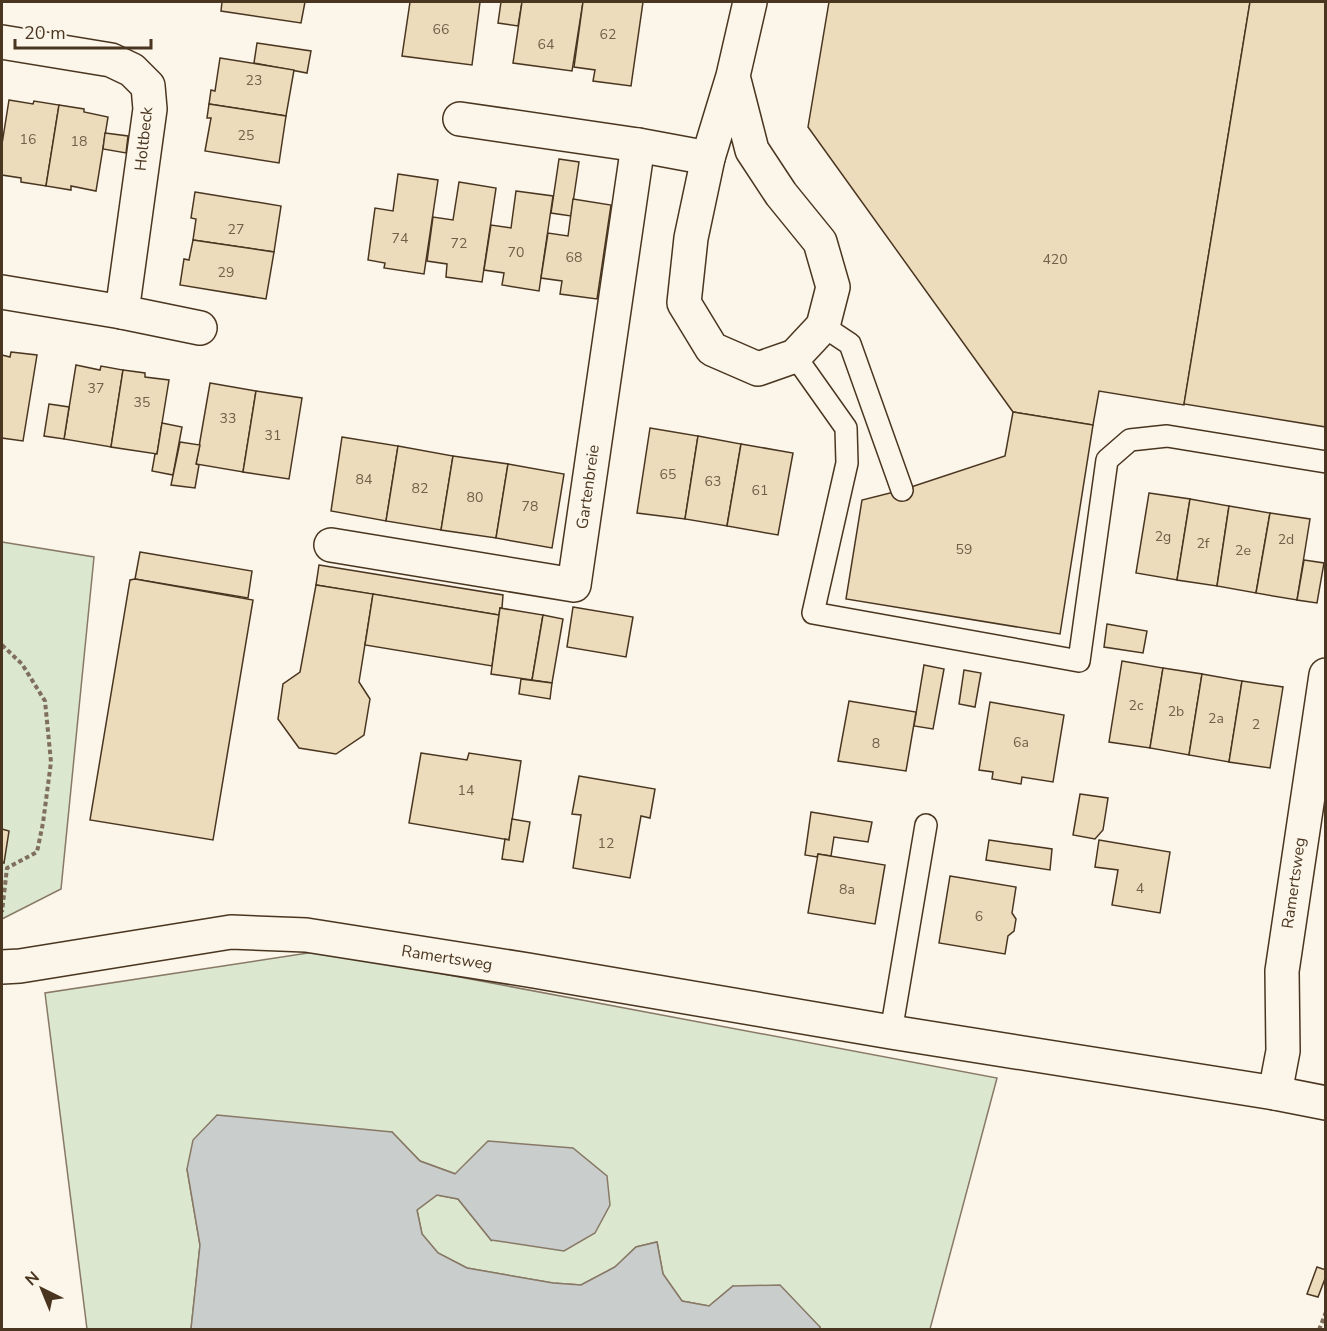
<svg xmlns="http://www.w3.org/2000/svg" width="1327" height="1331" font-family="'Nunito Sans',sans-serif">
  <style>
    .green { fill: #dce7d0; stroke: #887966; stroke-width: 1.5 }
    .water { fill: #c9cecd; stroke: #887966; stroke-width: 1.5 }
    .building { fill: #ecdcbc; stroke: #4a3520; stroke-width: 1.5 }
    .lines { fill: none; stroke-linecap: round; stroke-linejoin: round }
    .service-casing { stroke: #4a3520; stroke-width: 24 }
    .minor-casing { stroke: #4a3520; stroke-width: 36 }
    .path { stroke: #7f6f5c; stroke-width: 4; stroke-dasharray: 4.5 3; stroke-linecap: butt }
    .service { stroke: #fbf6e9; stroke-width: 21 }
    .minor { stroke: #fbf6e9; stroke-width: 33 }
    .labels { text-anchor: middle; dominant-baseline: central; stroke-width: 4.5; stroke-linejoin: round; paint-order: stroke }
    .number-label { font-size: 14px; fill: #725f47 }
    .street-label { font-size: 16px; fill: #4a3520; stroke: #fbf6e9 }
  </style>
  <rect width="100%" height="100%" fill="#fbf6e9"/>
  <g class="green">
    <path d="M2 542 94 557 61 889 2 919Z"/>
    <path d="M321 951 997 1078 930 1329H820V1327L733 1286 709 1306 682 1301 663 1274 657 1242 636 1247 615 1267 581 1285 553 1283 467 1268 438 1253 422 1234 417 1210 437 1195 458 1199 491 1240 488 1142 456 1174 420 1161 392 1132 187 1169 200 1245 191 1329H87L45 993Z"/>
  </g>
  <path class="water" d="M217 1115 392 1132 420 1161 455 1174 488 1141 573 1148 607 1176 610 1205 595 1233 564 1251 491 1240 458 1199 437 1195 417 1210 422 1234 438 1253 467 1268 553 1283 581 1285 615 1267 636 1247 657 1242 663 1274 682 1301 709 1306 733 1286 780 1285 820 1327V1329H191L200 1245 187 1169 193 1140Z"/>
  <g class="building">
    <path d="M222 2H305L301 23 221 11Z"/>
    <path d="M410 2H480L472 65 402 56Z"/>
    <path d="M501 2H522L518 26 498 23Z"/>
    <path d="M522 2H583L572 71 513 63Z"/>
    <path d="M583 2H643L631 86 593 81 595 70 574 67Z"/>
    <path d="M829 2H1250L1184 405 1099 391 1093 425 1013 412 808 127Z"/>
    <path d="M1250 2H1326V427L1184 404Z"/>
    <path d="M257 43 311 51 307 73 254 63Z"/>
    <path d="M220 58 294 70 286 116 209 104 211 90 215 91Z"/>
    <path d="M9 100 33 104 34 101 59 105 46 186 21 182V178L2 175V144Z"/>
    <path d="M209 104 286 116 279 163 205 151 211 118H207Z"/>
    <path d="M59 105 84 109V112L108 117 96 191 71 186V190L46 186Z"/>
    <path d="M105 133 128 136 126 153 103 149Z"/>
    <path d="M559 159 579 162 571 216 551 213Z"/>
    <path d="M398 174 438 180 424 274 384 268 385 263 368 260 375 208 393 211Z"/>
    <path d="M459 182 496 188 482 282 446 277 447 264 427 261 433 217 453 220Z"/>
    <path d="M516 191 553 196 539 291 502 285 504 273 484 270 491 225 511 228Z"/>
    <path d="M195 192 281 206 274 252 193 240 196 219 191 218Z"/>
    <path d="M573 199 611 205 597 299 560 294 562 281 541 278 548 233 568 236Z"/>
    <path d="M193 240 274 252 266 299 180 285 184 259 189 260Z"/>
    <path d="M11 352 37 355 23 441 2 438V355L10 357Z"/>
    <path d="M76 365 100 370 101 366 123 370 111 447 64 439Z"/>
    <path d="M123 370 145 373V377L169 380 157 454 111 447Z"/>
    <path d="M210 383 256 391 243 472 196 464Z"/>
    <path d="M256 391 302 398 289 479 243 472Z"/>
    <path d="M49 404 69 407 64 439 44 436Z"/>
    <path d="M1013 412 1093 425 1060 634 846 599 862 500 902 490 1005 456Z"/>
    <path d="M162 423 182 427 173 475 152 471 155 454H157Z"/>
    <path d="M650 428 698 436 685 519 637 513Z"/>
    <path d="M698 436 741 444 727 526 685 519Z"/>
    <path d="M342 437 398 446 386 521 331 511Z"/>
    <path d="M180 442 200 445 196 464 199 465 195 488 171 485Z"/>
    <path d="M741 444 793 453 778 535 727 526Z"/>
    <path d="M398 446 453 456 441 530 386 521Z"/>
    <path d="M453 456 508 464 496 538 441 530Z"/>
    <path d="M508 464 564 474 552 548 496 538Z"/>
    <path d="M1149 493 1190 499 1177 580 1136 573Z"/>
    <path d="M1190 499 1229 506 1217 586 1177 580Z"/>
    <path d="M1229 506 1270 513 1256 593 1217 586Z"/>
    <path d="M1270 513 1310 519 1297 600 1256 593Z"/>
    <path d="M140 552 252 571 248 598 135 579Z"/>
    <path d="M1304 560 1324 563 1317 603 1297 600Z"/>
    <path d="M319 565 503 595 502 608H500L499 615 316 585Z"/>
    <path d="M135 579 253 600 213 840 90 820 130 580Z"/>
    <path d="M316 585 373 594 359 682 370 699 364 735 336 754 299 748 278 719 283 684 300 672Z"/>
    <path d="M373 594 499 615 492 666 365 645Z"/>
    <path d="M573 607 633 617 626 657 567 647Z"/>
    <path d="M500 608 543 615 532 680 491 674Z"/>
    <path d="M543 615 563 619 552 683 532 680Z"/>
    <path d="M1107 624 1147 631 1143 653 1104 647Z"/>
    <path d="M1122 661 1163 668 1150 748 1109 742Z"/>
    <path d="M924 665 944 669 933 729 914 726Z"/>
    <path d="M1163 668 1202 674 1189 755 1150 748Z"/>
    <path d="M964 670 981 673 975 707 959 704Z"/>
    <path d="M1202 674 1242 681 1229 762 1189 755Z"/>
    <path d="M521 679 552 683 550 699 519 694Z"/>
    <path d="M1242 681 1283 687 1270 768 1229 762Z"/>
    <path d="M849 701 916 712 906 771 838 761Z"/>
    <path d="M990 702 1064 715 1053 782 1022 777 1021 784 992 779 993 772 979 770Z"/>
    <path d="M421 753 467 760 469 753 521 761 509 840 409 823Z"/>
    <path d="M579 776 655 789 650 818 641 816 630 878 573 868 581 815 572 814Z"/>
    <path d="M1080 794 1108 798 1103 830 1095 839 1073 835Z"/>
    <path d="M811 812 872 822 868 842 834 837 831 856 818 854 817 857 805 855Z"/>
    <path d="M512 819 530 822 523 862 502 859 505 839 509 840Z"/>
    <path d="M2 829 9 831 4 863 2 862Z"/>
    <path d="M989 840 1052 849 1050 870 986 860Z"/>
    <path d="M1099 840 1170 852 1160 913 1112 905 1118 870 1095 867Z"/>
    <path d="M818 854 885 865 875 924 808 913Z"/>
    <path d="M950 876 1016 887 1012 913 1016 919 1014 931 1008 936 1005 954 939 943Z"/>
    <path d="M1317 1267 1326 1270V1276L1318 1297 1307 1294Z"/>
  </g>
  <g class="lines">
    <defs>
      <g id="service">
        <path d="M823 326 850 344 902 490"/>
        <path d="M795 356 846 428 847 463 813 613 1079 661 1107 460 1130 440 1167 436 1326 462"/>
        <path d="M891 1032 926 825"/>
      </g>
      <g id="minor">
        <path d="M2 42 111 60 132 70 148 86 150 109 122 312 200 328"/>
        <path d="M733 76 752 150 781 194 820 242 833 287 823 326 795 356 758 369 712 349 684 303 691 238 708 158 733 76 750 2"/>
        <path d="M460 119 638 145 708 158"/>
        <path d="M2 292 122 312"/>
        <path d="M331 545 574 585 638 145"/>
        <path d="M2 967 20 966 231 932 306 935 528 970 891 1032 1275 1093 1326 1103"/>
        <path d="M1275 1093 1283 1051 1282 971 1326 675"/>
      </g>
    </defs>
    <use href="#service" class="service-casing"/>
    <use href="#minor" class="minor-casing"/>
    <g class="path">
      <path d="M2 645 22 664 45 701 51 762 43 823 37 852 7 868 2 912"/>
      <path d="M1319 1330 1326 1312"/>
    </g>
    <use href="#service" class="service"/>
    <use href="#minor" class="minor"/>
  </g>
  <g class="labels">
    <g class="number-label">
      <text x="441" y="29">66</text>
      <text x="608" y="34">62</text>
      <text x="546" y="44">64</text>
      <text x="254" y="80">23</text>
      <text x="246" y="135">25</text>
      <text x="28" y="139">16</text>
      <text x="79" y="141">18</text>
      <text x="236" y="229">27</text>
      <text x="400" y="238">74</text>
      <text x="459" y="243">72</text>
      <text x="516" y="252">70</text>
      <text x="574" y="257">68</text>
      <text x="1055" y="259">420</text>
      <text x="226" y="272">29</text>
      <text x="96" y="388">37</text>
      <text x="142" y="402">35</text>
      <text x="228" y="418">33</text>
      <text x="273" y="435">31</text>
      <text x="668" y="474">65</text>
      <text x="364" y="479">84</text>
      <text x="713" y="481">63</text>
      <text x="420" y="488">82</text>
      <text x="760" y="490">61</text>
      <text x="475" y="497">80</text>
      <text x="530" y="506">78</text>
      <text x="1163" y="536">2g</text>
      <text x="1286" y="539">2d</text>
      <text x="1203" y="543">2f</text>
      <text x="964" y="549">59</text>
      <text x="1243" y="550">2e</text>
      <text x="1136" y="705">2c</text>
      <text x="1176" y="711">2b</text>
      <text x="1216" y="718">2a</text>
      <text x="1256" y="724">2</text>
      <text x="1021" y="742">6a</text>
      <text x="876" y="743">8</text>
      <text x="466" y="790">14</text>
      <text x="606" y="843">12</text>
      <text x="1140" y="888">4</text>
      <text x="847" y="889">8a</text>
      <text x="979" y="916">6</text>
    </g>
    <g class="street-label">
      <text transform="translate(144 139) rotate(-84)">Holtbeck</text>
      <text transform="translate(588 487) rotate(-82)">Gartenbreie</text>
      <text transform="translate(1294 883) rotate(-82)">Ramertsweg</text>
      <text transform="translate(447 958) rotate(9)">Ramertsweg</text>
    </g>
  </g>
  <rect width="1327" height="1331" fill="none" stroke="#4a3520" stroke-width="6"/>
  <g transform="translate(42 1289) rotate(317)" stroke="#fbf6e9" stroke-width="4.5" paint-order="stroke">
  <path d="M0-4.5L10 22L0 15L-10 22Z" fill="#4a3520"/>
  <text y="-9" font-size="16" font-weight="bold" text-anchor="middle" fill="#4a3520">N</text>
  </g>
  <path d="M15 39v9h136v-9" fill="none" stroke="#4a3520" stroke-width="3"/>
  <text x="24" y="39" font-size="18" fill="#4a3520" stroke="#fbf6e9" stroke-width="4.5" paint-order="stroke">20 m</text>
</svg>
